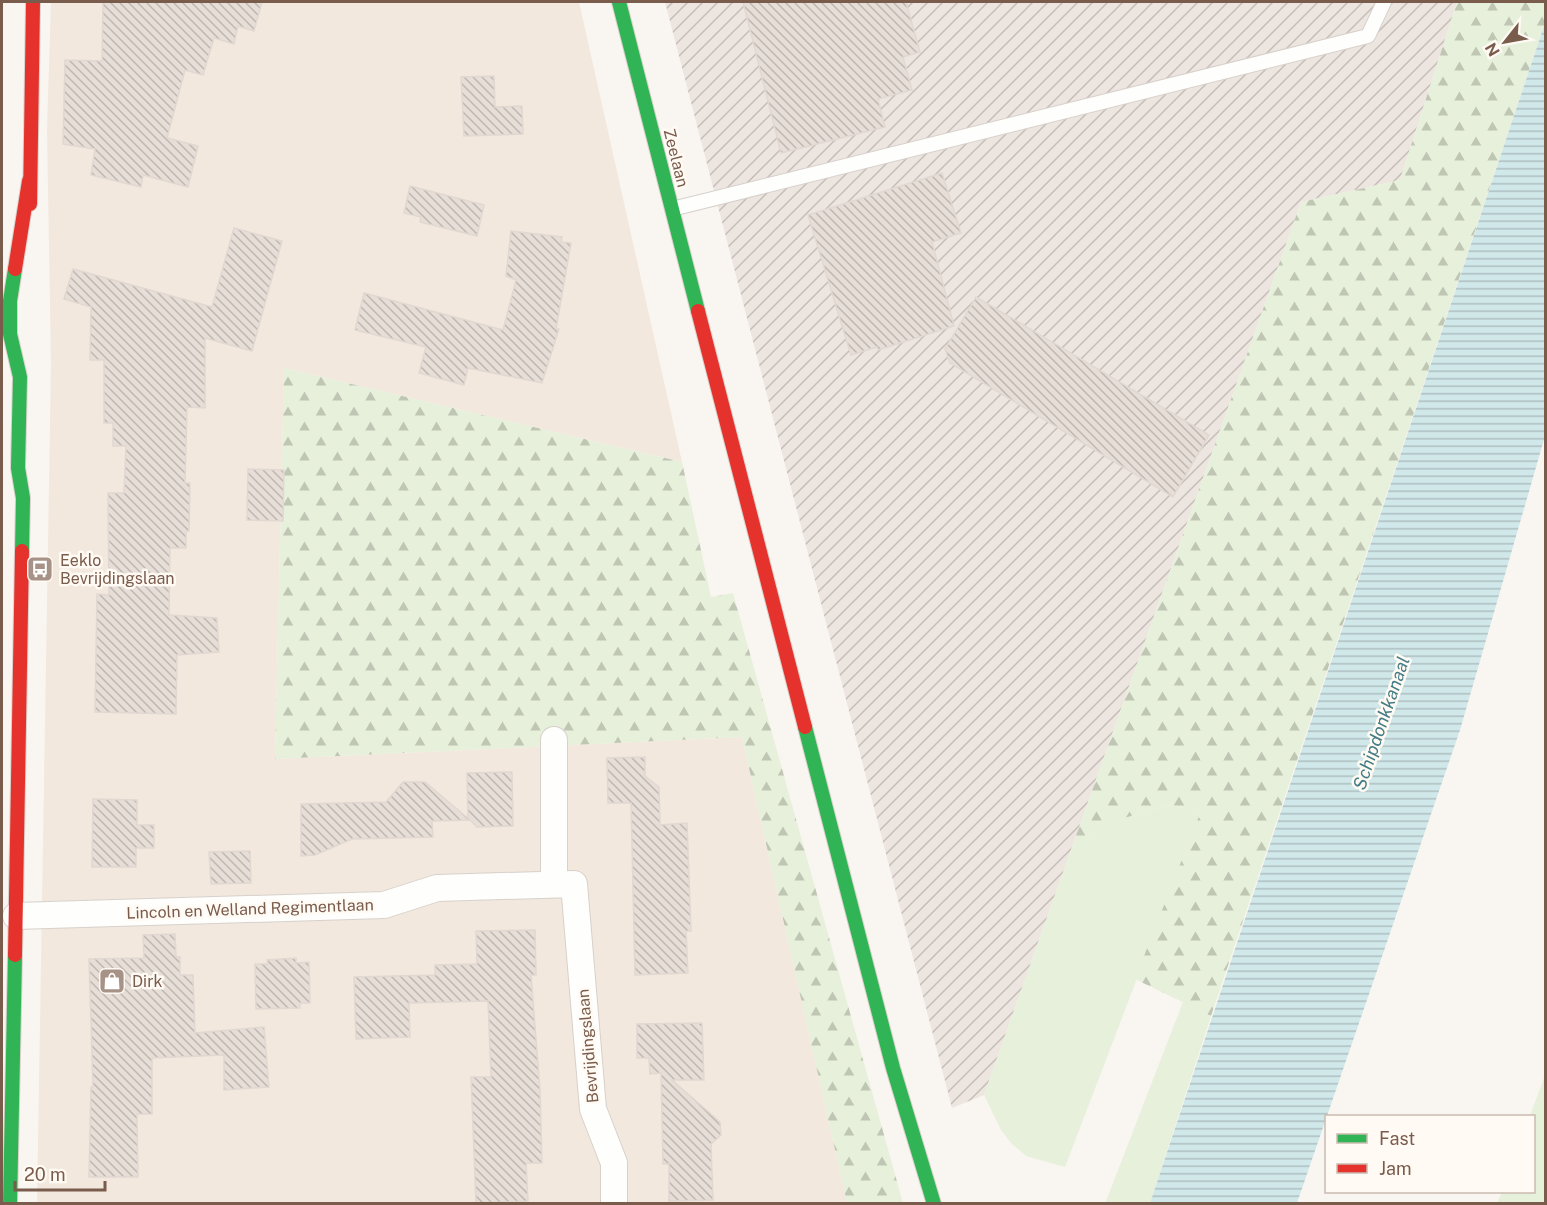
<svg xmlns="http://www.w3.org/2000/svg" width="1547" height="1205" font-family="'Public Sans',sans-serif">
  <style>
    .residential { fill: #f2e8de }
    .industrial { fill: url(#industrial-furrows) }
    .grass { fill: #e7f0db }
    .forest { fill: url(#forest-firs) }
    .water { fill: url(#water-rules) }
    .building { fill: url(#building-back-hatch); stroke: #e2d8d2; stroke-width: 1.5 }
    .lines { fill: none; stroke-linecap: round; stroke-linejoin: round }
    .lane-casing { stroke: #d7d1cb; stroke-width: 16 }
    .street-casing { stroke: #d7d1cb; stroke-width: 28 }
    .fast-casing { stroke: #d9d2cb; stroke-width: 16 }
    .jam-casing { stroke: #d9d2cb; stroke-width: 16 }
    .lane { stroke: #fefefd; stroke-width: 14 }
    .street { stroke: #fefefd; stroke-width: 26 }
    .fast { stroke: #30b455; stroke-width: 14 }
    .jam { stroke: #e5322d; stroke-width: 14 }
    .labels { text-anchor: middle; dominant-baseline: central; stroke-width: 5; stroke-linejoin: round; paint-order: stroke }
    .street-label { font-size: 16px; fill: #7a5c4d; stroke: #fffaf3 }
    .poi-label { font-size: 16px; fill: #7a5c4d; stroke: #fffaf3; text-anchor: start }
    .water-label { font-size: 18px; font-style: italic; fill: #437c86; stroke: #fffaf3 }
  </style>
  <defs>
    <pattern id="industrial-furrows" width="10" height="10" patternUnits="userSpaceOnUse" patternTransform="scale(1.5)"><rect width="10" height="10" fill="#ede5e0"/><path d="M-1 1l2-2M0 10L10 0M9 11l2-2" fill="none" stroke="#c5bdb8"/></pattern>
    <pattern id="forest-firs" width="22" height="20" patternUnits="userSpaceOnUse" patternTransform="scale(1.5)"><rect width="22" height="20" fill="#e7f0db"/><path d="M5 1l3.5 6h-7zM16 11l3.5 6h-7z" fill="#c0c6b4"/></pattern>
    <pattern id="water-rules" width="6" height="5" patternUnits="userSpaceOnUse" patternTransform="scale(1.5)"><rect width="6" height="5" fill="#d0e8ea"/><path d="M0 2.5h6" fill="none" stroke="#aebfc0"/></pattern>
    <pattern id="building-back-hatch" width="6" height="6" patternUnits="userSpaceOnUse" patternTransform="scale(1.5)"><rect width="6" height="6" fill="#e6ded7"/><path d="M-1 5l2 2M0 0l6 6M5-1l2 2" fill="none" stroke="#bfb7b1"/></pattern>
  </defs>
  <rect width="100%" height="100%" fill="#f9f5f0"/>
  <path class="residential" d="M51 2H579L682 462 284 368 275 759 742 737 847 1203 37 1204 51 364 47 129Z"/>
  <path class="industrial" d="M665 2H1457L1400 180 1301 202 984 1095 952 1108Z"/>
  <g class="grass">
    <path d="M1170 805 1201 811 1065 1167 1026 1156 1011 1143 1001 1130 984 1095 1072 847 1124 818Z"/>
    <path d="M1183 1002 1211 1016 1150 1203 1105 1204Z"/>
    <path d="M1545 1075V1203H1497L1502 1192H1534V1116H1530Z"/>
  </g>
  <g class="forest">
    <path d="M1457 2H1545V23L1211 1016 1135 979 1201 811 1170 805 1124 818 1072 847 1301 202 1400 180Z"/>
    <path d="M284 368 682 462 711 597 733 593 903 1203H847L742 737 275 759Z"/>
  </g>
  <path class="water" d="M1545 23V436L1460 730 1297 1203H1150Z"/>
  <g class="building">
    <path d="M103 2H262L254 31 238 26 234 44 214 38 203 75 185 70 167 138 198 146 188 187 143 175 141 187 91 175 95 149 63 144 65 60 102 61Z"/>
    <path d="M743 2H906L920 52 903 57 912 90 878 99 885 127 781 153Z"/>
    <path d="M494 76 495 107 522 106 523 134 464 136 461 77Z"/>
    <path d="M942 173 961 233 932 242 954 326 878 350 877 347 851 355 808 215Z"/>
    <path d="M410 186 484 205 477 236 420 222 421 217 404 213Z"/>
    <path d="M234 228 282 241 252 351 205 338V408L187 407 185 483H190L189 531H186V548H170L169 615 217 618 219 652 177 655 176 714 95 712 97 594 109 595 108 493H124L126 446H113V423H104V360H90L91 307 64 299 73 269 212 307Z"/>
    <path d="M511 231 562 237 561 242 571 243 556 329H559L542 383 468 368 464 385 419 373 426 347 355 330 364 293 503 330 516 280 506 276Z"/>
    <path d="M976 297 1209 435 1173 497 950 363 945 349Z"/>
    <path d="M248 469 284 470 283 521 247 520Z"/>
    <path d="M645 757V776L659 787 660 825 687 823 691 931H686L688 973 635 975 631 803H608L607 758Z"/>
    <path d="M512 772 513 826 477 827 468 818 467 773Z"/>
    <path d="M403 782H425L470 820 432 821 433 837 352 839 315 855 301 856V804L386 802Z"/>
    <path d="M93 799 137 800V825H154V848H136V867H92Z"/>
    <path d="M250 851 251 883 211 884 209 852Z"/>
    <path d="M535 930 536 975H531L540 1090 542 1163H526L528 1201 476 1203 471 1077H491L488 1001 409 1003 410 1037 356 1039 354 977 435 975V965L477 964 476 931Z"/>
    <path d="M175 934 176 957H180V975H193L195 1033 264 1027 269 1087 224 1090V1055L152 1058V1114H137L138 1177H89L91 1087H93L89 959 144 958 143 935Z"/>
    <path d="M296 958V963L309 962 310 1003H300V1008L256 1009 255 964H268L267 960Z"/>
    <path d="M702 1023 704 1080H672L720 1122 721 1135 711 1144 713 1200 669 1201V1164H663L661 1073 650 1074 649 1058H637V1024Z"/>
  </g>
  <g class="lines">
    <defs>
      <path id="lane" d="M672 209 1368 36 1384 2"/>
      <g id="street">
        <path d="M554 883V740"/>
        <path d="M16 916 384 905 437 888 574 884 593 1109 614 1163V1204"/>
      </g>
      <g id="fast">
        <path d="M619 2 698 311"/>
        <path d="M15 269 10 301V334L20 377 18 468 23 498 22 551"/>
        <path d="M805 727 893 1068 934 1204"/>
        <path d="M10 1204 15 955"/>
      </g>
      <g id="jam">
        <path d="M30 204 33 2"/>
        <path d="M15 269 29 181"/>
        <path d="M698 311 805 727"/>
        <path d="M15 955 22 551"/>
      </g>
    </defs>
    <use href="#lane" class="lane-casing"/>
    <use href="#street" class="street-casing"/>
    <use href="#fast" class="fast-casing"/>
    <use href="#jam" class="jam-casing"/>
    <use href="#lane" class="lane"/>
    <use href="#street" class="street"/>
    <use href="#fast" class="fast"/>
    <use href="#jam" class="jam"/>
  </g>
  <defs>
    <symbol id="bus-square" viewBox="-11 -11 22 22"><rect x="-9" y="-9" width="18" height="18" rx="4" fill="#a69286" stroke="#fffaf3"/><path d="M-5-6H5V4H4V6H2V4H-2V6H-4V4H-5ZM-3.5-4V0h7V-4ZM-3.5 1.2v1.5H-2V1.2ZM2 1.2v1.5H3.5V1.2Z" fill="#fff"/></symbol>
    <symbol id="shop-square" viewBox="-11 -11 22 22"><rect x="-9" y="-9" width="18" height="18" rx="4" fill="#a69286" stroke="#fffaf3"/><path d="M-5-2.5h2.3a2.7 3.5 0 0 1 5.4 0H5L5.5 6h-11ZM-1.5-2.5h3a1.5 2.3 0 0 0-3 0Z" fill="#fff"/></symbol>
  </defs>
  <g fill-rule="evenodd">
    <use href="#bus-square" x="25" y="554" width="30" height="30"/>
    <use href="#shop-square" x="97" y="966" width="30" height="30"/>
  </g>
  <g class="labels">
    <g class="street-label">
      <text transform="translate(676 158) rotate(76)">Zeelaan</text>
      <text transform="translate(250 909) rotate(-2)">Lincoln en Welland Regimentlaan</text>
      <text transform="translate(588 1046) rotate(-95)">Bevrijdingslaan</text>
    </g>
    <g class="poi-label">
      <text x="60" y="560">Eeklo<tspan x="60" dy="18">Bevrijdingslaan</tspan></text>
      <text x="132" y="981">Dirk</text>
    </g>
    <g class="water-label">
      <text transform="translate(1381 723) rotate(-71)">Schipdonkkanaal</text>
    </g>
  </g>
  <rect width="1547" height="1205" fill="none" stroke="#7a5c4d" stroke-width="6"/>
  <rect x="1325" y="1115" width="210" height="78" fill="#fffaf3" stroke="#cabbb1" stroke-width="1.5"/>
  <rect x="1337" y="1134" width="30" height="9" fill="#30b455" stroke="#cabbb1" stroke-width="1.5"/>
  <text x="1379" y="1145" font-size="18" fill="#7a5c4d">Fast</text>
  <rect x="1337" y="1164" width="30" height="9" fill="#e5322d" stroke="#cabbb1" stroke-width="1.5"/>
  <text x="1379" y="1175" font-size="18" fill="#7a5c4d">Jam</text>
  <g transform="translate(1505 42) rotate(239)" stroke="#fffaf3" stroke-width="4.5" paint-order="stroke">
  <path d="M0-4.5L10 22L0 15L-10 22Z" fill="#7a5c4d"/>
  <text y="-9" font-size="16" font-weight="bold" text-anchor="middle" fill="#7a5c4d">N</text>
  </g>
  <path d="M15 1181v9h90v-9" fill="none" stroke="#7a5c4d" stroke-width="3"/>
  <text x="24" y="1181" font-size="18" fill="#7a5c4d" stroke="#fffaf3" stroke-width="4.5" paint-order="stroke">20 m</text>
</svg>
